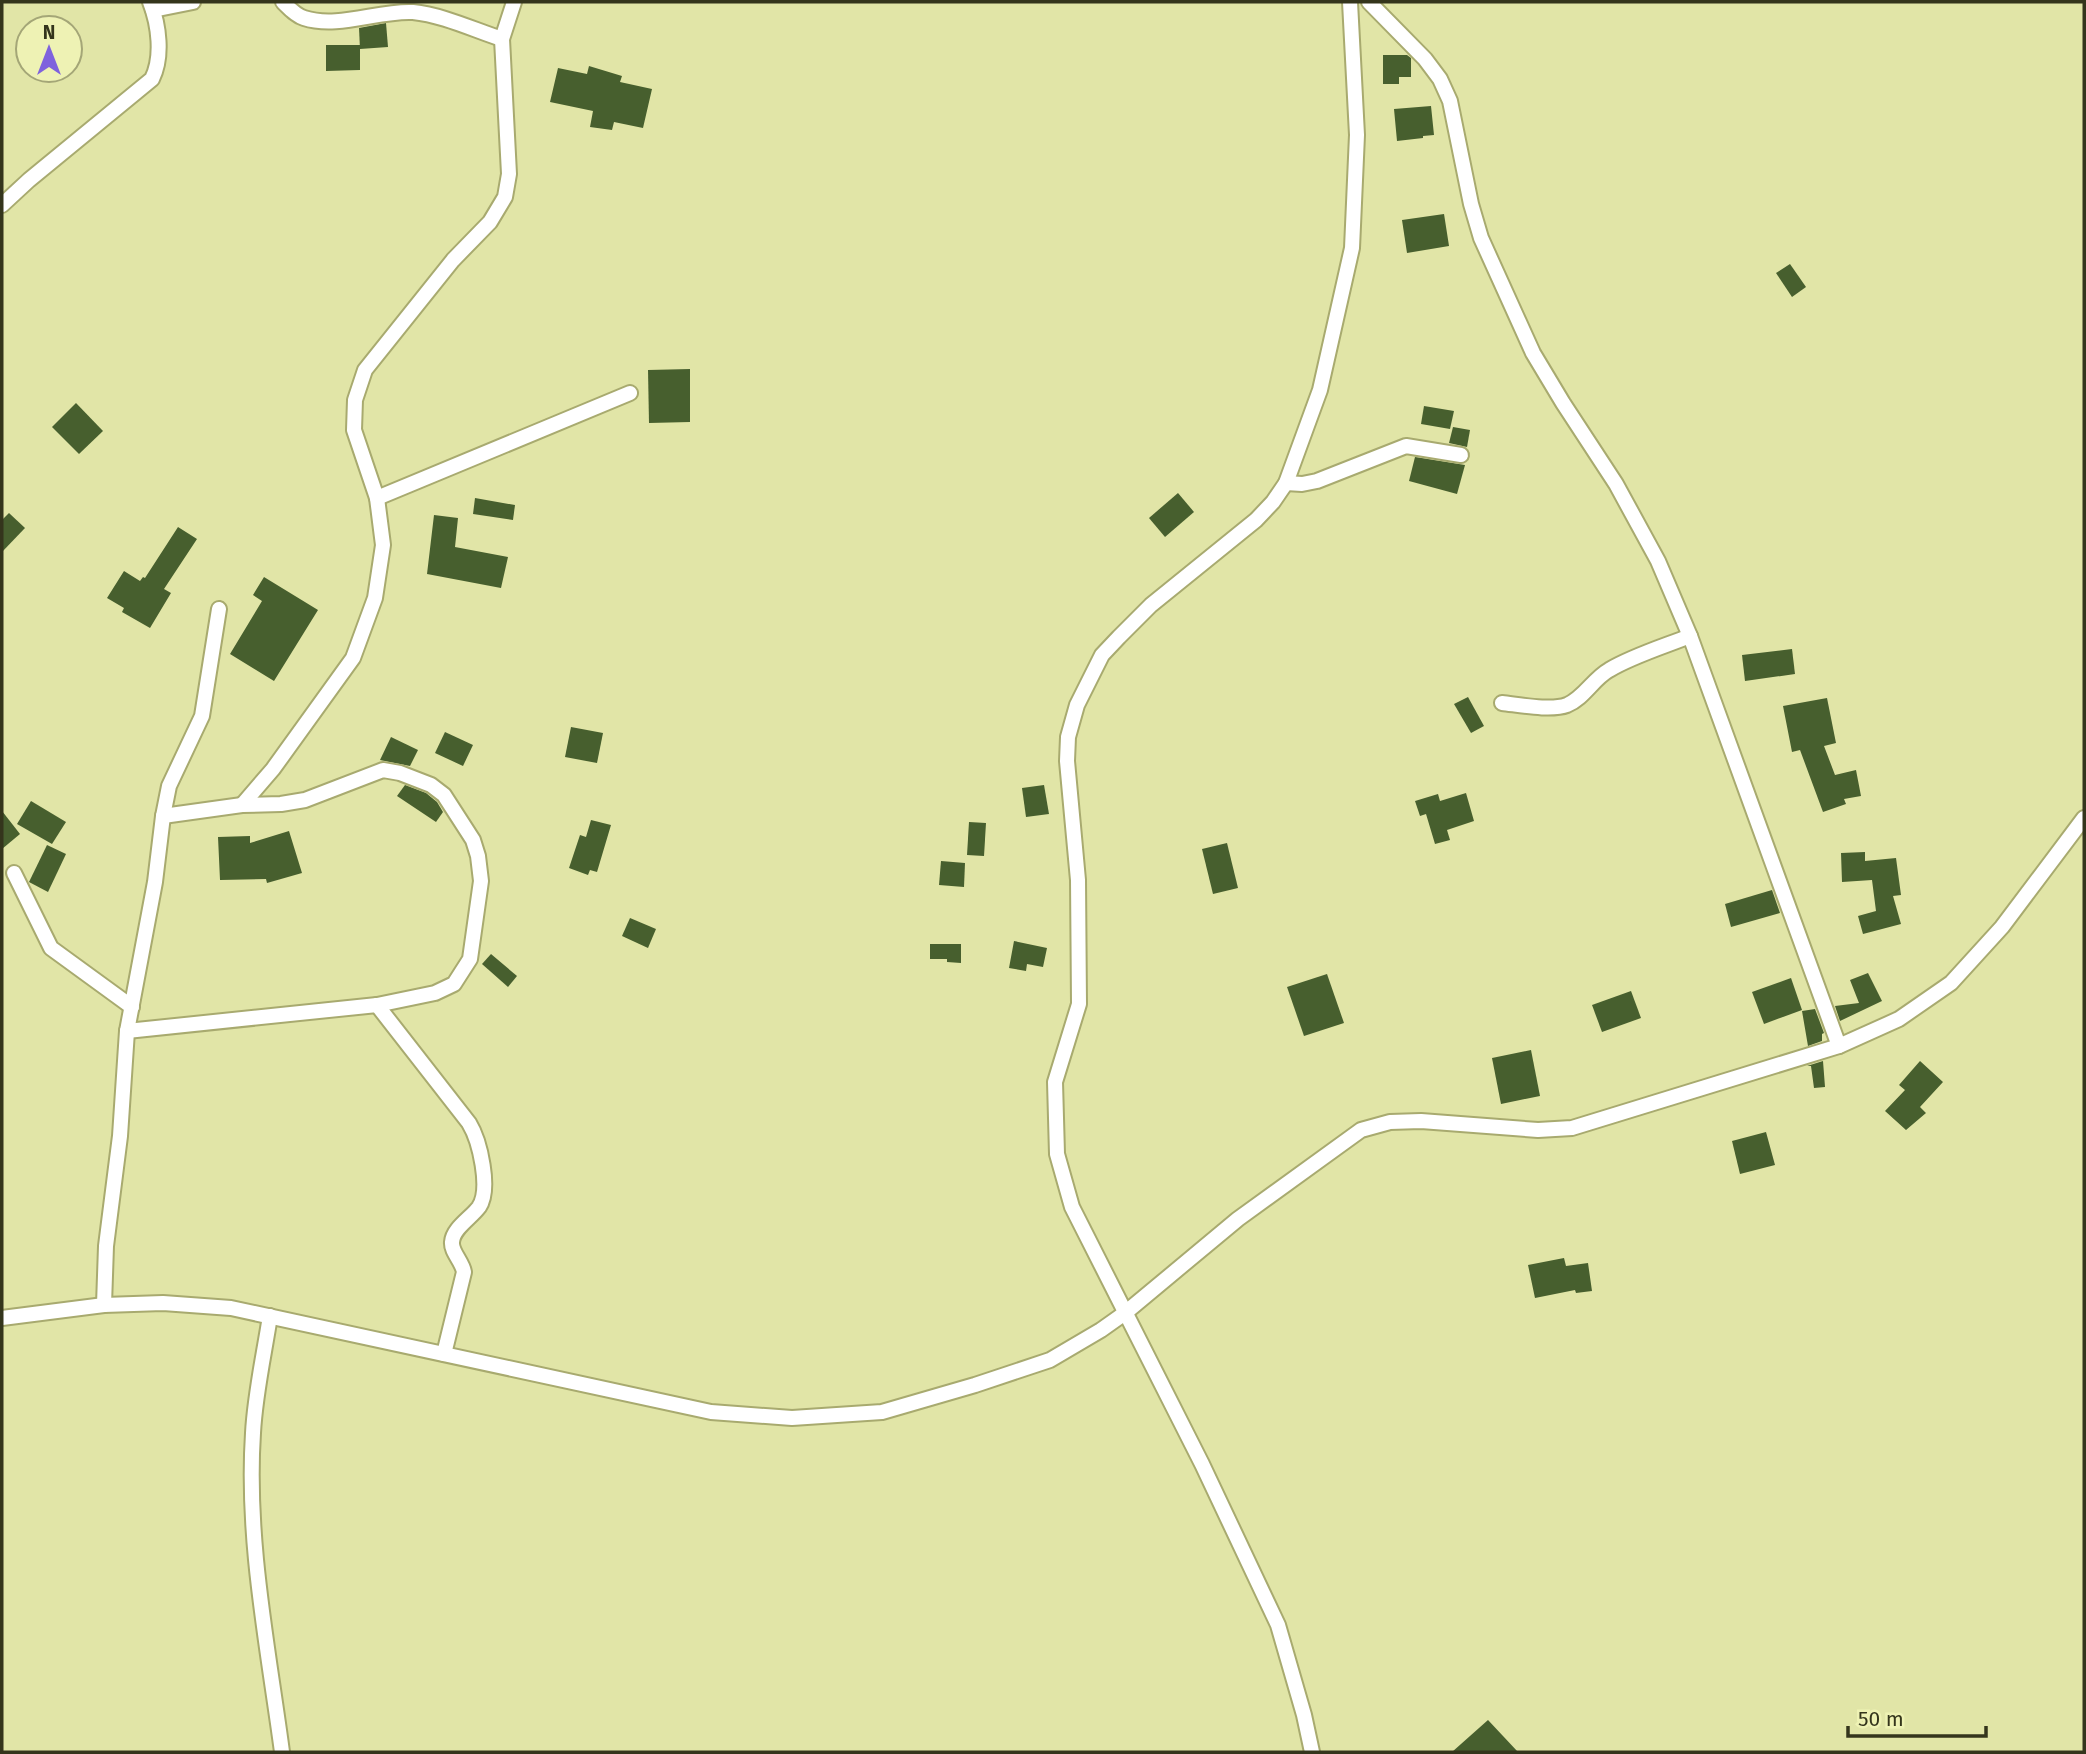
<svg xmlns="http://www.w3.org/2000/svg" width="2086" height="1754" font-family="'Fira Sans',sans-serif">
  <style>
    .building { fill: #475f2e }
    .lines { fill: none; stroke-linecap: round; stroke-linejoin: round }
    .minor-casing { stroke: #a8aa6f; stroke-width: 18 }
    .minor { stroke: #fff; stroke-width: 14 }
  </style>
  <rect width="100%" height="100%" fill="#e1e5a7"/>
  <g class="building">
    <path d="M386 23 388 47 360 49 359 28Z"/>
    <path d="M326 45H360V70L326 71Z"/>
    <path d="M1383 55H1407L1411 58V77H1399V84H1383Z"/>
    <path d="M589 66 622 76 620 82 652 89 643 128 614 122 612 130 590 127 593 111 550 102 558 68 587 74Z"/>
    <path d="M1431 106 1434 135 1423 136V138L1397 141 1394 109Z"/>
    <path d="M1444 214 1449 246 1407 253 1402 220Z"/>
    <path d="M1790 264 1806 287 1792 297 1776 273Z"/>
    <path d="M690 369V422L649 423 648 370Z"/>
    <path d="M76 403 103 431 79 454 52 427Z"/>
    <path d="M1424 406 1454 411 1450 429 1421 424Z"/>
    <path d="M1453 427 1470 430 1467 447 1449 443Z"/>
    <path d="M1415 457 1465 465 1457 494 1409 481Z"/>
    <path d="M1178 493 1194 512 1165 537 1149 518Z"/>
    <path d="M475 498 515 505 513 520 473 514Z"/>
    <path d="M9 513 25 528 2 552V520Z"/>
    <path d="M434 515 458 518 455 547 508 557 501 588 427 574Z"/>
    <path d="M178 527 197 539 164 589 171 593 150 628 122 612 124 608 107 598 124 571 140 581 143 577 145 578Z"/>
    <path d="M264 577 318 610 274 681 230 654 262 601 253 595Z"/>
    <path d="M1792 649 1795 674 1745 681 1742 655Z"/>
    <path d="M1468 697 1484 726 1471 733 1454 704Z"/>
    <path d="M1827 698 1836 743 1824 746 1835 775 1856 770 1861 796 1844 799 1846 804 1823 812 1800 750 1792 752 1783 706Z"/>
    <path d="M571 727 603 733 597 763 565 757Z"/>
    <path d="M445 732 473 745 463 766 435 753Z"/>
    <path d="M391 737 418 750 410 766 380 760Z"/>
    <path d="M405 785 426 793 437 802 443 812 436 822 397 796Z"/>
    <path d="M1044 785 1049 814 1026 817 1022 788Z"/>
    <path d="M1466 793 1474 821 1447 830 1450 840 1435 844 1426 814 1420 816 1415 801 1438 794 1440 801Z"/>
    <path d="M31 801 66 822 52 844 17 824Z"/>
    <path d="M2 811 20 834 2 849Z"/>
    <path d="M591 820 611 825 597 872 590 870 588 875 569 868 580 835 586 837Z"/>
    <path d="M969 822 986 823 984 856 967 855Z"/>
    <path d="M289 831 302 873 267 883 266 879 220 880 218 837 250 836V843Z"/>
    <path d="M1227 843 1238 888 1213 894 1202 849Z"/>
    <path d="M47 845 66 854 48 892 29 882Z"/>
    <path d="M1865 852V861L1896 858 1901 895 1893 896 1901 924 1863 934 1858 916 1876 911 1872 880 1842 882 1841 853Z"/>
    <path d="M941 861 965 863 964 887 939 885Z"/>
    <path d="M1772 890 1780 913 1731 927 1725 904Z"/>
    <path d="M630 918 656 929 648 948 622 936Z"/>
    <path d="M1014 941 1047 948 1043 967 1027 964 1026 971 1009 968Z"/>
    <path d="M930 944H961V963L947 962V959H930Z"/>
    <path d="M491 954 517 976 508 987 482 964Z"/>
    <path d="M1868 973 1882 1001 1840 1021 1835 1006 1859 1003 1850 980Z"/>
    <path d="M1327 974 1344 1023 1304 1036 1287 987Z"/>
    <path d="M1791 978 1802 1010 1764 1024 1752 992Z"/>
    <path d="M1631 991 1641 1018 1602 1032 1592 1005Z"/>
    <path d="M1815 1009 1824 1033 1822 1034V1041L1808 1046 1802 1011Z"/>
    <path d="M1531 1050 1540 1096 1501 1104 1492 1058Z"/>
    <path d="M1823 1061 1825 1087 1814 1088 1811 1066H1807Z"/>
    <path d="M1920 1061 1943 1082 1920 1107 1926 1113 1906 1130 1885 1111 1905 1090 1899 1085Z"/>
    <path d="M1766 1132 1775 1165 1740 1174 1732 1141Z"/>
    <path d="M1564 1258 1566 1266 1588 1263 1592 1291 1576 1293 1575 1290 1535 1298 1528 1265Z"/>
    <path d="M1488 1720 1518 1752H1452Z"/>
  </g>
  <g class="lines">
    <defs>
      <g id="minor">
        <path d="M283 2C289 8 295 15 304 18 338 29 379 10 413 12 443 15 474 30 502 39"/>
        <path d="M1369 2 1425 59 1440 79 1450 101 1471 204 1481 238 1533 353 1563 403 1616 484 1658 561 1690 636 1839 1046"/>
        <path d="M153 10 193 2"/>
        <path d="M2 205 29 180 152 79C163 57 159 25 150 2"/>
        <path d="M1286 483 1302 484 1317 481 1406 446 1461 455"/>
        <path d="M377 498 630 393"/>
        <path d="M1502 703C1520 705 1551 711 1567 705 1584 698 1593 679 1609 670 1632 656 1665 646 1690 636"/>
        <path d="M242 805 273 769 353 658 375 598 383 545 377 498 354 430 355 400 365 370 453 260 490 222 505 197 509 174 502 39 514 2"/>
        <path d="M14 873 51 948 132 1007"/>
        <path d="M377 1005 469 1123C480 1141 491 1189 479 1207 471 1218 453 1228 452 1242 451 1252 462 1261 464 1272L444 1354"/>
        <path d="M127 1031 377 1005 435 993 454 984 470 959 481 881 478 856 473 840 444 795 431 785 400 773 383 770 305 800 281 804 242 805 163 816"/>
        <path d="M104 1305 106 1246 120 1136 127 1031 155 882 163 816 169 786 202 716 219 609"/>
        <path d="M270 1316C264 1355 255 1394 253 1433 246 1540 268 1647 282 1752"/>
        <path d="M2 1318 104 1305 163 1303 231 1308 711 1412 792 1418 882 1412 975 1385 1050 1360 1101 1330 1125 1313 1238 1219 1361 1130 1390 1122 1421 1121 1538 1130 1572 1128 1839 1046 1899 1019 1951 983 2002 927 2084 818"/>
        <path d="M1312 1752 1304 1715 1278 1625 1202 1464 1072 1207 1057 1154 1055 1082 1079 1004 1078 880 1067 761 1068 737 1077 705 1102 655 1119 637 1151 605 1256 520 1273 502 1286 483 1320 390 1352 248 1357 135 1350 2"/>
      </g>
    </defs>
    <use href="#minor" class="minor-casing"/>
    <use href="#minor" class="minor"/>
  </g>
  <rect width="2086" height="1754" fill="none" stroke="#34351c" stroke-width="7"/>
  <g transform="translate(49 49)"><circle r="33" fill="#eef2b4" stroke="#a4a677" stroke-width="2"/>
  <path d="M0-5L12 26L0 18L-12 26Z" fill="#7f62dd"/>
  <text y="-10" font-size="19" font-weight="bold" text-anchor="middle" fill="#34351c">N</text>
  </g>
  <path d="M1848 1726v10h138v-10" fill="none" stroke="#34351c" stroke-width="3.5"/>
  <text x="1858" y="1726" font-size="21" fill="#34351c" stroke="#eef2b4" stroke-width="5" paint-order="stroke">50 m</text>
</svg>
